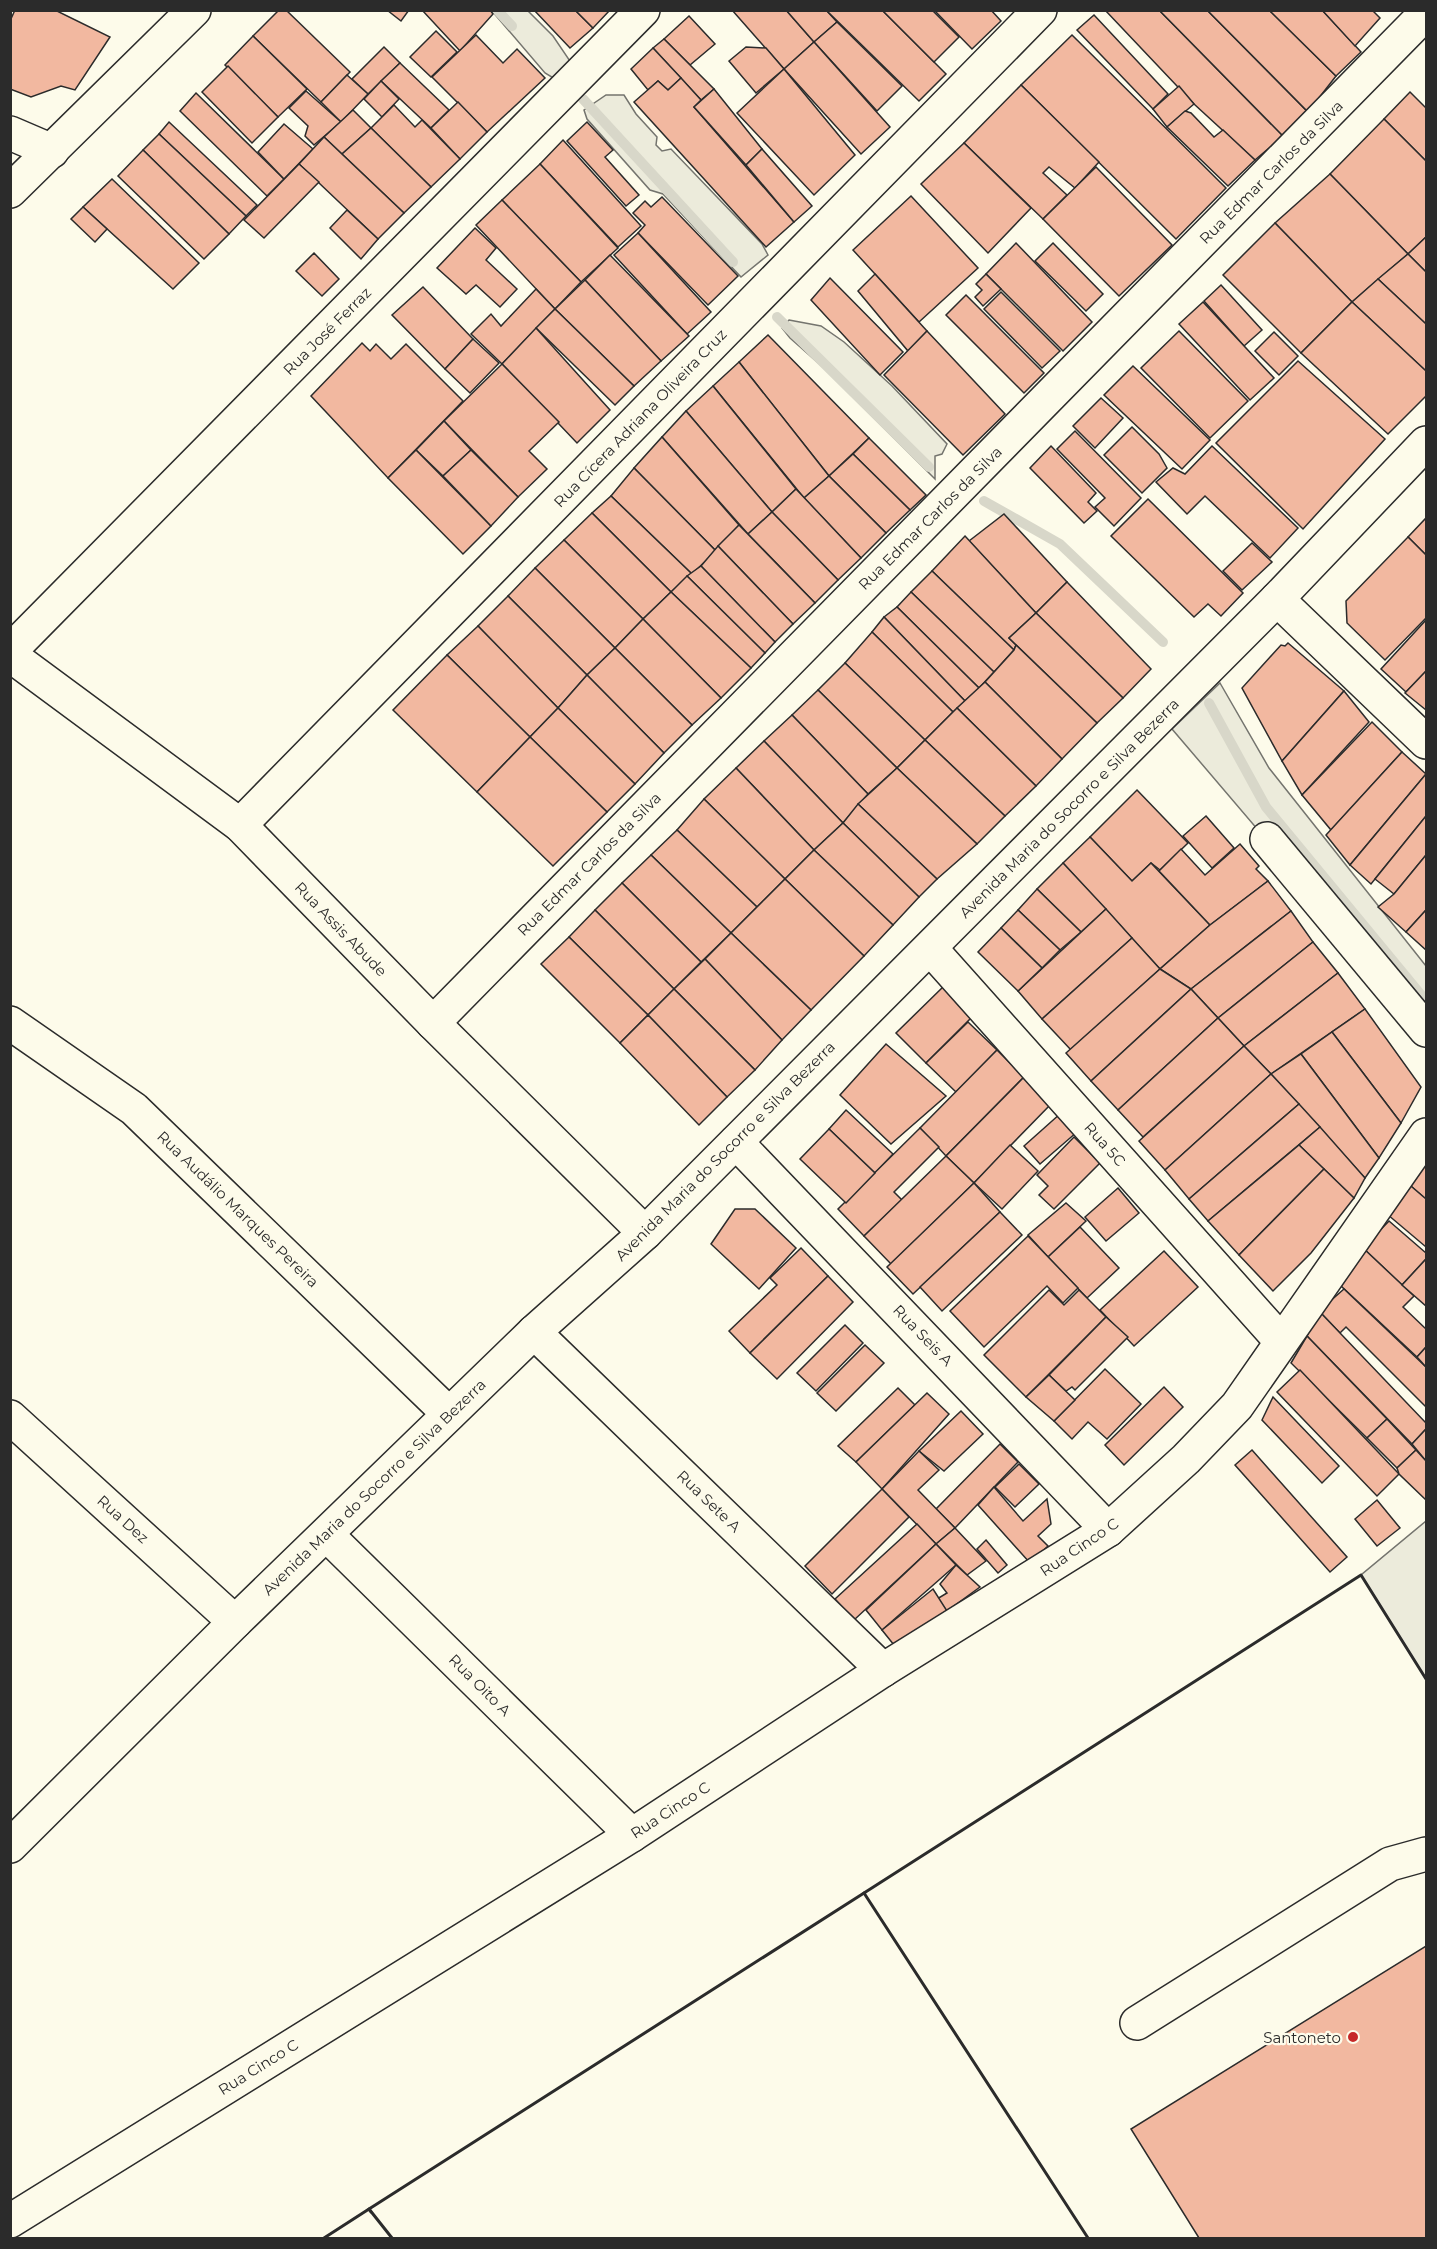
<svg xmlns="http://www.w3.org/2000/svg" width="1437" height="2249" font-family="Montserrat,sans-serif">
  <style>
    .green { fill: #ecebdb; stroke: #74746e; stroke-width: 1.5 }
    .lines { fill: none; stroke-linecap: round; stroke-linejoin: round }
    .stream { stroke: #d8d7c9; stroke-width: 10 }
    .building { fill: #f2b8a0; stroke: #2b2b2b; stroke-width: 1.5 }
    .minor-casing { stroke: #2b2b2b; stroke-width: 36 }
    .minor { stroke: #fdfbea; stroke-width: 33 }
    .wall { stroke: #2b2b2b; stroke-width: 3 }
    .poi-dot { fill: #c62828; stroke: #fdfbea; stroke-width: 2 }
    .labels { text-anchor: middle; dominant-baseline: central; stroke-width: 4.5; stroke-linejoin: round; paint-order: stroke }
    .street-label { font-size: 15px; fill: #2b2b2b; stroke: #fdfbea }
    .poi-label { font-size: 15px; fill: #2b2b2b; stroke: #fdfbea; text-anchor: end }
  </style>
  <rect width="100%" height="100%" fill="#fdfbea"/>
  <g class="green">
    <path d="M492 11H528L553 36 572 64 555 79 545 73Z"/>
    <path d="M606 95H624L636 114 657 137 656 145 662 151 671 149 762 244 768 255 741 277 663 194 650 190 587 119 584 110Z"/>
    <path d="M789 320 821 326 844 342 892 386 947 444 942 454 935 456V479L825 369 790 338 782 328Z"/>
    <path d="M1220 683 1269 768 1426 966V1027L1172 729Z"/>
    <path d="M1426 1521V1679L1361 1575Z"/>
  </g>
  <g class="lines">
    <g class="stream">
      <path d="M497 10 512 26"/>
      <path d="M583 99 733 262"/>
      <path d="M777 317 929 467"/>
      <path d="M984 501 1060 544 1163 642"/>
      <path d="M1209 703 1266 807 1426 1001"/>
    </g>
  </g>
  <g class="building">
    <path d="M15 10H55L110 37 75 90 61 86 31 97 10 89V21Z"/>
    <path d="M279 10H286L350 72 321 102 253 36Z"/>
    <path d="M387 10H409L401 21Z"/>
    <path d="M422 10H490L493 14 460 51Z"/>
    <path d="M534 10H575L593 28 570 48Z"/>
    <path d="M575 10H610L593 28Z"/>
    <path d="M732 10H786L814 42 784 69Z"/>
    <path d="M786 10H826L837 22 814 42Z"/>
    <path d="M826 10H882L946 74 919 101Z"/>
    <path d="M882 10H932L959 37 934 62Z"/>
    <path d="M934 10H991L1001 21 972 49Z"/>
    <path d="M1105 10H1159L1283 136 1255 160 1194 104Z"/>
    <path d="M1159 10H1207L1308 112 1283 136Z"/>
    <path d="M1207 10H1269L1336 76 1308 112Z"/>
    <path d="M1269 10H1322L1361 52 1336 76Z"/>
    <path d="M1322 10H1372L1380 18 1355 46Z"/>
    <path d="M1094 15 1168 94 1153 109 1077 30Z"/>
    <path d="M689 16 715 44 690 65 664 39Z"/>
    <path d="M837 22 902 86 877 111 814 42Z"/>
    <path d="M436 31 457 52 431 77 410 57Z"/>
    <path d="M476 35 503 63 517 49 545 78 487 132 432 77Z"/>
    <path d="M1072 35 1226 188 1176 239 1021 85Z"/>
    <path d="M253 36 307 89 278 117 225 65Z"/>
    <path d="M664 39 714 89 701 100 653 48Z"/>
    <path d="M814 42 890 127 861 154 784 69Z"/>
    <path d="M384 47 400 63 368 94 352 79Z"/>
    <path d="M746 47 766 48 784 69 756 93 729 61Z"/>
    <path d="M653 48 681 78 668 90 658 81 648 90 631 69Z"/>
    <path d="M400 63 449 110 431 128 381 81Z"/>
    <path d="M228 66 278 117 252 143 202 92Z"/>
    <path d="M784 69 855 155 814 195 737 113Z"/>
    <path d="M347 75 368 94 341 122 321 102Z"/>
    <path d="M681 78 701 100 694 107 794 222 766 247 634 102 658 81 668 90Z"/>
    <path d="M381 81 399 99 382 117 364 99Z"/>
    <path d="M1021 85 1099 162 1075 188 1049 167 1043 173 1067 195 1043 219 964 143Z"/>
    <path d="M1179 86 1194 104 1167 127 1153 109Z"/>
    <path d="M714 89 762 149 746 165 694 107Z"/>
    <path d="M306 91 341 122 314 145 305 136 308 126 289 108Z"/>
    <path d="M1410 92 1426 108V161L1384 119Z"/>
    <path d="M196 93 284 179 267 196 180 111Z"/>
    <path d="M458 102 487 132 460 159 431 128Z"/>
    <path d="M394 105 415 127 422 120 460 159 431 187 371 128Z"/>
    <path d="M353 110 371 128 342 154 324 137Z"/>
    <path d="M1185 111 1191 113 1214 137 1223 130 1255 160 1228 186 1167 127Z"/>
    <path d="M1384 119 1426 161V237L1408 254 1330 174Z"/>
    <path d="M169 122 257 205 246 216 159 134Z"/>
    <path d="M587 122 613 150 605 157 639 195 626 206 567 141Z"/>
    <path d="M284 124 313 149 284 179 258 152Z"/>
    <path d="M371 128 431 187 404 213 342 154Z"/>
    <path d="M159 134 246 216 229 234 143 150Z"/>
    <path d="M324 137 404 213 378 239 299 164Z"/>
    <path d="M563 140 641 226 618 247 540 164Z"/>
    <path d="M964 143 1031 208 988 253 921 184Z"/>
    <path d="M762 149 812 206 794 222 746 165Z"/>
    <path d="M143 150 229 234 204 259 118 176Z"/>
    <path d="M299 164 319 182 264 238 244 220Z"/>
    <path d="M540 164 618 248 581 282 502 200Z"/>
    <path d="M1096 167 1172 245 1119 296 1043 219Z"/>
    <path d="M1330 174 1408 254 1352 302 1275 223Z"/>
    <path d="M112 179 199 263 173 289 83 207Z"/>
    <path d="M911 196 978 268 919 322 853 250Z"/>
    <path d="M662 197 738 276 708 305 638 233 645 225 633 213 645 201 651 207Z"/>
    <path d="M502 200 581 282 555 309 476 225Z"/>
    <path d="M83 207 107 229 95 242 71 219Z"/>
    <path d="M347 210 378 239 361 259 330 228Z"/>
    <path d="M1275 223 1352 302 1301 353 1223 275Z"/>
    <path d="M475 228 496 248 486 260 517 289 500 307 476 285 466 294 437 268Z"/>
    <path d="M638 233 711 312 687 334 614 255Z"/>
    <path d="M1426 237V272L1408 254Z"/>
    <path d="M1016 243 1092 322 1063 351 986 274Z"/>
    <path d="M1053 243 1103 294 1086 311 1035 261Z"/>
    <path d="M314 253 339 279 322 296 296 271Z"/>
    <path d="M1408 254 1426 272V324L1378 279Z"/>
    <path d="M610 255 689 336 661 361 585 280Z"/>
    <path d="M875 274 927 331 908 351 858 291Z"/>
    <path d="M986 274 1001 289 983 306 975 297 982 290 976 284Z"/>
    <path d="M830 278 903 352 880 375 811 300Z"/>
    <path d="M1378 279 1426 324V371L1352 302Z"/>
    <path d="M585 280 661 361 634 386 555 309Z"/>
    <path d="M1221 285 1262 330 1244 346 1204 301Z"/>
    <path d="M423 287 473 339 445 369 392 315Z"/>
    <path d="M536 289 555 309 502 364 471 334 491 314 501 326Z"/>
    <path d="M1001 292 1060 351 1042 368 984 309Z"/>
    <path d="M966 295 1044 373 1024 393 946 315Z"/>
    <path d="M1203 302 1274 378 1250 400 1179 324Z"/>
    <path d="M1352 302 1426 371V396L1388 434 1301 353Z"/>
    <path d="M555 309 634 386 615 405 536 328Z"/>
    <path d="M536 328 610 410 577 443 502 364Z"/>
    <path d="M927 331 1005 414 963 455 884 375Z"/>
    <path d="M1179 331 1248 401 1210 438 1141 368Z"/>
    <path d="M1274 332 1298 356 1279 375 1255 351Z"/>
    <path d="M768 335 869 438 829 476 739 362Z"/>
    <path d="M473 339 499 363 470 393 445 369Z"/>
    <path d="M362 343 370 351 376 344 391 359 406 344 463 401 388 478 311 396Z"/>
    <path d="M1298 361 1385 439 1303 529 1216 443Z"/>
    <path d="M739 362 829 476 804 498 713 386Z"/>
    <path d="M502 364 559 422 529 451 547 469 518 497 444 421Z"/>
    <path d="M1133 366 1210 440 1182 469 1104 395Z"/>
    <path d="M713 386 796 489 772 512 686 411Z"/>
    <path d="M1101 398 1123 418 1095 448 1073 426Z"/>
    <path d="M686 411 772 512 748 534 662 437Z"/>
    <path d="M444 421 471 450 443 476 416 450Z"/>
    <path d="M1132 427 1159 454 1167 468 1142 493 1104 455Z"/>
    <path d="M1075 431 1141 498 1114 526 1095 507 1105 498 1057 449Z"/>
    <path d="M662 437 739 525 716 551 634 468Z"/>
    <path d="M869 438 926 495 910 510 853 454Z"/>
    <path d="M1051 446 1096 493 1088 502 1097 511 1084 523 1030 468Z"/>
    <path d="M1212 446 1298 528 1270 558 1205 496 1187 514 1156 482 1173 468 1185 474Z"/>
    <path d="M416 450 491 526 463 554 388 478Z"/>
    <path d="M471 450 518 497 491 526 443 476Z"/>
    <path d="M853 454 910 510 886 533 829 476Z"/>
    <path d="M634 468 716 551 692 574 611 496Z"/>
    <path d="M829 476 886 533 861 558 804 498Z"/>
    <path d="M796 489 861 558 838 580 772 512Z"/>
    <path d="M611 496 692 574 671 592 592 513Z"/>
    <path d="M1148 499 1243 593 1221 616 1208 604 1194 617 1111 536Z"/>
    <path d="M772 512 838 580 815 603 748 534Z"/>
    <path d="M592 513 671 592 643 619 564 540Z"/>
    <path d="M1004 514 1067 582 1036 613 969 541Z"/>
    <path d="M1426 518V555L1408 537Z"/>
    <path d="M739 525 815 603 793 624 718 546Z"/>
    <path d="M965 536 1036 613 1009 638 1016 645 1014 650 932 571Z"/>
    <path d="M1408 537 1426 555V618L1385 660 1347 623 1346 601Z"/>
    <path d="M564 540 643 619 615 648 535 568Z"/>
    <path d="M1252 543 1272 562 1242 590 1223 571Z"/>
    <path d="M718 546 793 624 775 642 701 566Z"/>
    <path d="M701 566 775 642 765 653 687 576Z"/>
    <path d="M535 568 615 648 587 675 508 596Z"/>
    <path d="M932 571 1014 650 994 672 911 592Z"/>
    <path d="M687 576 765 653 751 668 671 592Z"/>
    <path d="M1067 582 1151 669 1123 698 1036 613Z"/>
    <path d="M671 592 751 668 721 698 643 619Z"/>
    <path d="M911 592 994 672 979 688 897 607Z"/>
    <path d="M508 596 587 675 558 708 478 626Z"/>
    <path d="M897 607 979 688 965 701 884 617Z"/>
    <path d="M1036 613 1123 698 1097 723 1009 638Z"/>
    <path d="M884 617 965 701 953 712 872 632Z"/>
    <path d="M643 619 721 698 692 725 615 648Z"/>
    <path d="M1426 620V671L1406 692 1381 669Z"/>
    <path d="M478 626 558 708 530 737 447 655Z"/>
    <path d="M872 632 953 712 925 740 845 663Z"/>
    <path d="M1288 643 1344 691 1282 761 1242 688 1281 645 1285 646Z"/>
    <path d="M1016 645 1097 723 1062 759 985 682 1014 650Z"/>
    <path d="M615 648 692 725 664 753 587 675Z"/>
    <path d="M447 655 530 737 477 792 393 710Z"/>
    <path d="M845 663 925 740 897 768 818 690Z"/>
    <path d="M1426 671V710L1405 693Z"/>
    <path d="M587 675 664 753 635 784 558 708Z"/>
    <path d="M985 682 1062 759 1036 786 957 708Z"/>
    <path d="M818 690 897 768 868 794 792 715Z"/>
    <path d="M1344 691 1369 722 1302 795 1282 761Z"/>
    <path d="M558 708 635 784 607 812 530 737Z"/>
    <path d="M957 708 1036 786 1005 816 925 740Z"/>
    <path d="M792 715 868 794 843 823 764 741Z"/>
    <path d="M1372 722 1402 752 1331 830 1302 795Z"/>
    <path d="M530 737 607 812 553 866 477 792Z"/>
    <path d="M925 740 1005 816 977 844 897 768Z"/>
    <path d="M764 741 843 823 814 850 736 768Z"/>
    <path d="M1402 752 1426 774 1350 865 1326 835Z"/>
    <path d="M736 768 814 850 785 879 704 799Z"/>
    <path d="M897 768 977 844 937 879 858 804Z"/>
    <path d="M1426 774V816L1371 884 1350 865Z"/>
    <path d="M1137 790 1188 843 1160 870 1151 863 1132 881 1090 837Z"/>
    <path d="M704 799 785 879 757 907 677 830Z"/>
    <path d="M858 804 937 879 919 897 843 823Z"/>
    <path d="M1206 816 1234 848 1212 868 1183 836Z"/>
    <path d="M1426 816V855L1394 894 1375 879Z"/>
    <path d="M843 823 919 897 893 925 814 850Z"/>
    <path d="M677 830 757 907 731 933 651 855Z"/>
    <path d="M1090 837 1132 881 1151 863 1210 925 1160 969 1063 863Z"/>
    <path d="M1240 844 1259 866 1256 869 1268 881 1210 925 1159 871 1181 849 1205 875Z"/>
    <path d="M814 850 893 925 864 956 785 879Z"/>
    <path d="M651 855 731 933 701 962 622 883Z"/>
    <path d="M1426 855V910L1406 932 1378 907 1394 894Z"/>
    <path d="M1063 863 1106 909 1081 932 1037 889Z"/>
    <path d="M785 879 864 956 811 1010 731 933Z"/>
    <path d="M1268 881 1291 911 1191 989 1160 969 1210 925Z"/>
    <path d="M622 883 701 962 674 989 595 910Z"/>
    <path d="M1037 889 1081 932 1060 950 1018 910Z"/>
    <path d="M1106 909 1132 938 1042 1019 1018 991Z"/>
    <path d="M595 910 674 989 648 1015 569 937Z"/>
    <path d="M1018 910 1060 950 1042 968 1001 928Z"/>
    <path d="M1426 910V950L1406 932Z"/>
    <path d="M1291 911 1313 942 1218 1018 1191 989Z"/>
    <path d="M1001 928 1042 968 1018 991 978 952Z"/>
    <path d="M731 933 811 1010 782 1040 705 959Z"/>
    <path d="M569 937 648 1015 620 1043 541 964Z"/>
    <path d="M1132 938 1160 969 1071 1050 1042 1019Z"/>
    <path d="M1313 942 1338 973 1244 1046 1218 1018Z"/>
    <path d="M705 959 782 1040 755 1070 674 989Z"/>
    <path d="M1160 969 1191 989 1091 1081 1066 1053Z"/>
    <path d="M1338 973 1365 1009 1271 1074 1244 1046Z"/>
    <path d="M945 985 975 1014 926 1063 896 1033Z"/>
    <path d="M674 989 755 1070 727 1097 648 1015Z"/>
    <path d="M1191 989 1218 1018 1118 1110 1091 1081Z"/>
    <path d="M1365 1009 1421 1087 1401 1123 1332 1032Z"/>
    <path d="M648 1015 727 1097 699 1125 620 1043Z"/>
    <path d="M1218 1018 1244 1046 1143 1137 1118 1110Z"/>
    <path d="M968 1022 997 1050 956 1092 926 1063Z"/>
    <path d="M1332 1032 1401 1123 1379 1158 1301 1054Z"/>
    <path d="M886 1044 946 1096 891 1144 840 1095Z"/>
    <path d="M1244 1046 1271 1074 1165 1170 1139 1141Z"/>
    <path d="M997 1050 1024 1077 946 1156 920 1128Z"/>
    <path d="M1301 1054 1379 1158 1365 1178 1271 1074Z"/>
    <path d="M1271 1074 1299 1104 1189 1199 1165 1170Z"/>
    <path d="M1024 1077 1051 1104 974 1183 946 1156Z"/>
    <path d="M1299 1104 1320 1127 1208 1221 1189 1199Z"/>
    <path d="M846 1110 893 1154 875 1173 829 1129Z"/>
    <path d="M1061 1113 1077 1132 1040 1164 1024 1146Z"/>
    <path d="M1320 1127 1365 1178 1354 1198 1299 1145Z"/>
    <path d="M920 1128 939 1147 894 1192 902 1200 864 1236 838 1209Z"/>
    <path d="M829 1129 875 1173 846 1203 800 1159Z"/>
    <path d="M1074 1137 1100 1163 1054 1209 1039 1195 1048 1186 1037 1175Z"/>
    <path d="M1010 1145 1038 1171 1002 1209 974 1183Z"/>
    <path d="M1299 1145 1324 1169 1239 1255 1208 1221Z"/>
    <path d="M946 1156 974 1183 891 1264 864 1236Z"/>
    <path d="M1426 1156V1199L1405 1181Z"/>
    <path d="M1324 1169 1354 1198 1311 1253 1273 1291 1239 1255Z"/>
    <path d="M1405 1181 1426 1199V1247L1381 1209Z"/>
    <path d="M974 1183 1000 1212 913 1294 887 1267Z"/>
    <path d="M1118 1188 1139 1213 1106 1241 1085 1217Z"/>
    <path d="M1066 1203 1086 1221 1048 1257 1028 1235Z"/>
    <path d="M735 1209H755L796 1248 759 1289 711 1244Z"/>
    <path d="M1000 1212 1022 1235 942 1311 920 1287Z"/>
    <path d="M1389 1221 1426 1253V1259L1402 1285 1363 1248Z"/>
    <path d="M1080 1227 1119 1268 1087 1298 1048 1257Z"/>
    <path d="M1028 1236 1078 1288 1063 1303 1047 1286 984 1347 950 1311Z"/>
    <path d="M801 1248 828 1276 750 1353 729 1331 777 1285 770 1278Z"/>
    <path d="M1363 1248 1414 1296 1403 1307 1426 1329V1347L1417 1357 1340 1285Z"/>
    <path d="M1164 1251 1198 1287 1134 1346 1100 1310Z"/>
    <path d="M1426 1259V1306L1402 1285Z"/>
    <path d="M828 1276 853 1302 777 1379 750 1353Z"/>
    <path d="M1344 1289 1426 1367V1407L1346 1327 1340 1333 1319 1311Z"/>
    <path d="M1049 1290 1064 1305 1079 1290 1106 1317 1026 1397 984 1355Z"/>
    <path d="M1319 1311 1426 1423V1429L1412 1444 1307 1336Z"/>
    <path d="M1106 1317 1128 1337 1075 1390 1072 1387 1066 1391 1049 1375Z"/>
    <path d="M845 1325 863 1343 816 1391 797 1373Z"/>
    <path d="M1307 1336 1387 1419 1367 1438 1291 1363Z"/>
    <path d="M865 1345 884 1363 836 1411 817 1393Z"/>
    <path d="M1426 1347V1367L1417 1357Z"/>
    <path d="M1105 1369 1141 1404 1107 1439 1088 1422 1072 1439 1054 1421Z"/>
    <path d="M1300 1370 1399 1474 1377 1496 1277 1392Z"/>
    <path d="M1049 1375 1075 1400 1054 1421 1026 1397Z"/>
    <path d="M1164 1387 1183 1407 1124 1465 1105 1445Z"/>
    <path d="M898 1388 915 1405 856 1462 838 1446Z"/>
    <path d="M927 1393 949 1414 882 1489 856 1462Z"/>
    <path d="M1273 1397 1339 1466 1322 1483 1262 1420Z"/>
    <path d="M961 1411 983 1434 944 1471 919 1451Z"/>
    <path d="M1387 1419 1416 1450 1397 1468 1367 1438Z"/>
    <path d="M1426 1429V1461L1412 1444Z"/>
    <path d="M1000 1444 1018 1462 955 1528 936 1509Z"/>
    <path d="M1252 1450 1347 1557 1330 1572 1235 1465Z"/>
    <path d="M1416 1450 1426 1461V1500L1399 1474 1397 1468Z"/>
    <path d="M919 1451 939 1470 918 1490 955 1528 936 1544 882 1489Z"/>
    <path d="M1019 1464 1039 1484 1015 1507 995 1487Z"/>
    <path d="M994 1487 1023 1521 1047 1499 1051 1524 1038 1536 1048 1546 1030 1563 978 1505Z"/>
    <path d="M882 1489 909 1517 832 1594 805 1566Z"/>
    <path d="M1377 1500 1400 1528 1377 1546 1355 1519Z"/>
    <path d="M917 1524 936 1544 854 1620 835 1599Z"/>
    <path d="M955 1528 986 1561 967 1575 936 1544Z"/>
    <path d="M986 1540 1007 1565 998 1573 977 1549Z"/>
    <path d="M936 1544 956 1565 882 1630 866 1610Z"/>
    <path d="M956 1565 980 1587 947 1611 937 1599 947 1593 940 1584Z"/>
    <path d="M933 1589 947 1611 898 1650 882 1630Z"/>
    <path d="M1426 1946V2238H1199L1131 2129Z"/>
  </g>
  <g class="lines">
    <defs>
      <g id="minor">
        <path d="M10 133 52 151"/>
        <path d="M10 191 194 10"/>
        <path d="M1277 599 1426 742"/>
        <path d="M10 651 643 10"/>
        <path d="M10 655 240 825 433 1023 645 1233"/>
        <path d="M240 825 1040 10"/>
        <path d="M1267 839 1426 1030"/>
        <path d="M930 948 1281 1341"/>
        <path d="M10 1023 134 1109 449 1414"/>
        <path d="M433 1023 1426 13"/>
        <path d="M736 1142 1108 1530"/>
        <path d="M534 1332 883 1670"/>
        <path d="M10 1417 235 1622"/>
        <path d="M327 1535 632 1835"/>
        <path d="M10 1846 235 1622 534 1332 645 1233 1277 599 1426 443"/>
        <path d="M1137 2023 1390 1864 1426 1854"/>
        <path d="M10 2221 632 1835 883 1670 1108 1530 1186 1459 1237 1406 1426 1135"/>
      </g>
    </defs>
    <use href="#minor" class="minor-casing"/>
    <use href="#minor" class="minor"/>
    <g class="wall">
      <path d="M324 2238 369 2209 371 2212"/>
      <path d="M392 2238 369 2209 864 1893"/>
      <path d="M1088 2238 864 1893 1361 1575 1426 1679"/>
    </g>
  </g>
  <circle class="poi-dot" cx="1353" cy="2037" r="6"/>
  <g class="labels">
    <g class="street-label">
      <text transform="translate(1271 172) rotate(-45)">Rua Edmar Carlos da Silva</text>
      <text transform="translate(327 331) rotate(-45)">Rua José Ferraz</text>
      <text transform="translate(640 418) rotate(-46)">Rua Cícera Adriana Oliveira Cruz</text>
      <text transform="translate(930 518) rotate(-45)">Rua Edmar Carlos da Silva</text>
      <text transform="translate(1069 808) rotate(-45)">Avenida Maria do Socorro e Silva Bezerra</text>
      <text transform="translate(589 864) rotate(-45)">Rua Edmar Carlos da Silva</text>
      <text transform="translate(341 929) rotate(46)">Rua Assis Abude</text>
      <text transform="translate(1105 1144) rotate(48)">Rua 5C</text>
      <text transform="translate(725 1151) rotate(-45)">Avenida Maria do Socorro e Silva Bezerra</text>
      <text transform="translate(238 1209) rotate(44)">Rua Audálio Marques Pereira</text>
      <text transform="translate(923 1335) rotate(46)">Rua Seis A</text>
      <text transform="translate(374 1487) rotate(-44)">Avenida Maria do Socorro e Silva Bezerra</text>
      <text transform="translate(709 1501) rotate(44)">Rua Sete A</text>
      <text transform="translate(123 1519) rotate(42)">Rua Dez</text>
      <text transform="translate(1079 1547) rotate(-34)">Rua Cinco C</text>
      <text transform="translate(480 1685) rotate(45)">Rua Oito A</text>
      <text transform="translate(670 1810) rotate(-33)">Rua Cinco C</text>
      <text transform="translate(258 2067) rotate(-32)">Rua Cinco C</text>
    </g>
    <g class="poi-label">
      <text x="1341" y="2037">Santoneto</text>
    </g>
  </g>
  <rect width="1437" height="2249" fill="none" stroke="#2b2b2b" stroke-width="24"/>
</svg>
